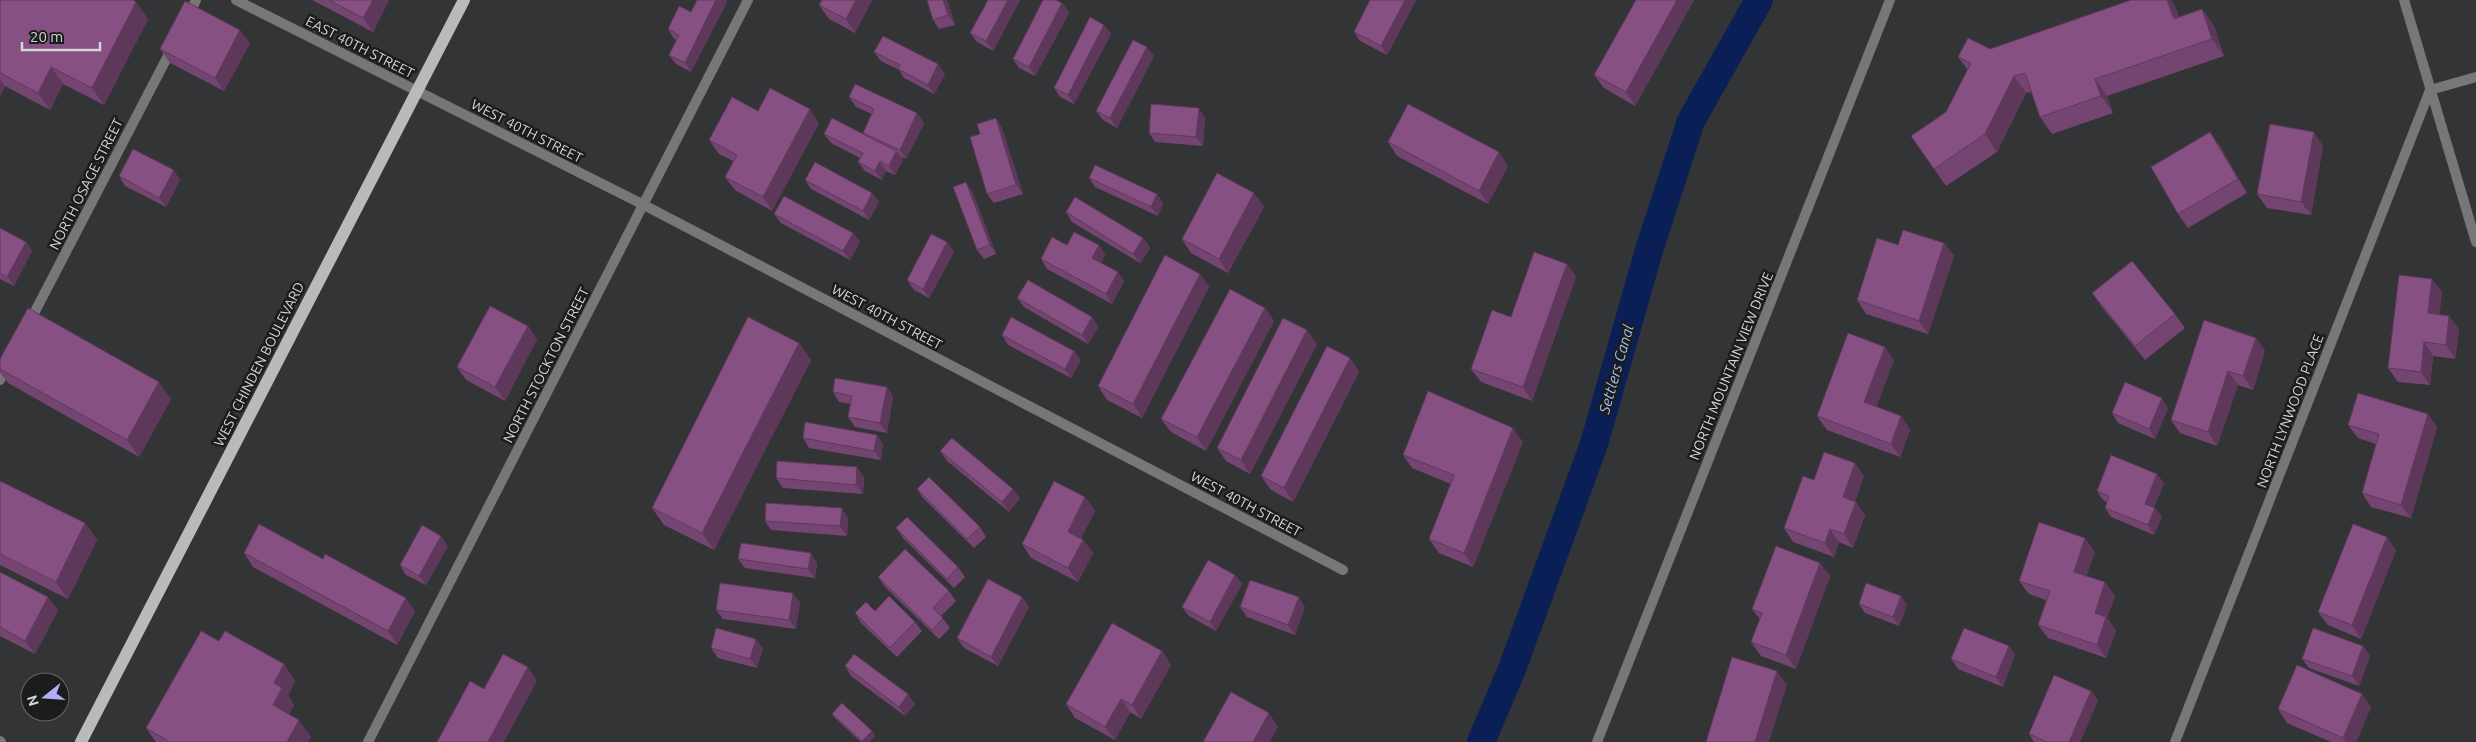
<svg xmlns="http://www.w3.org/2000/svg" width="2476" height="742" font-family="Ubuntu,sans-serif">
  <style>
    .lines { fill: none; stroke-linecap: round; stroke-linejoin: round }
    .canal { stroke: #091f55; stroke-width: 28 }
    .street { stroke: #777778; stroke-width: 10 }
    .primary { stroke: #b9babc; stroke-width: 12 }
    .wall { fill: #744570 }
    .shaded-wall { fill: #5e385b }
    .building { fill: #875082; stroke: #5e385b }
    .labels { text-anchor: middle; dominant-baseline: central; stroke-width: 5; stroke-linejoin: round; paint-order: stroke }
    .street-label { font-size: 14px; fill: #d5d6d7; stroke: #1b1c1c }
    .water-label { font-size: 15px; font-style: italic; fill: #a5bff2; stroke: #1b1c1c }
  </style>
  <rect width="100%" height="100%" fill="#323436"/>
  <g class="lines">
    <path class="canal" d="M1481 742 1512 669 1594 444 1649 250 1691 121 1759 0"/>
    <g class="street">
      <path d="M236 0 644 205 1343 570"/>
      <path d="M2404 0 2476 242"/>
      <path d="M188 17 196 0"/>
      <path d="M2430 90 2476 77"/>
      <path d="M29 323 172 48"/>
      <path d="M0 380 8 365"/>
      <path d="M0 741 1 742"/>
      <path d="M368 742 748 0"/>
      <path d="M1597 742 1890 0"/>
      <path d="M2175 742 2430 90"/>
    </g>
    <path class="primary" d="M81 742 464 0"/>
  </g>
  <g class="wall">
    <path d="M0 0 136 2 148 19 104 105 63 84 50 110 5 86 0 96Z"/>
    <path d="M312 0H389L373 32Z"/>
    <path d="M872 0 855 33 829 19 819 5Z"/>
    <path d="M927 0H947L955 25 939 29 933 20Z"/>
    <path d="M988 0H1020L993 51 977 42 970 33Z"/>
    <path d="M1370 0H1416L1387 55 1360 41 1354 32Z"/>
    <path d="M1636 0H1694L1635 106 1604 88 1594 75Z"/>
    <path d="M2131 0H2171L2175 6 2179 17 2202 9 2214 26 2224 56 2107 96 2113 113 2052 134 2040 117 2031 92 2026 93 1997 152 1946 186 1911 136 1946 112 1968 70 1958 57 1990 49Z"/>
    <path d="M727 2 691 72 676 64 669 55 677 40 674 39 668 29 691 12Z"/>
    <path d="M1062 3 1069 13 1035 76 1019 68 1013 59Z"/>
    <path d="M1104 25 1111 34 1074 104 1060 97 1054 88Z"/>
    <path d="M250 43 224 91 170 63 160 49Z"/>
    <path d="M874 52 945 74 934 94 904 78 899 70 881 61Z"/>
    <path d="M1154 56 1117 128 1103 120 1096 111Z"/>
    <path d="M849 97 917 113 924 123 906 159 901 157 903 160 895 175 886 171 882 180 865 171 858 162 860 158 831 143 824 134 865 135 863 133 872 114 856 107Z"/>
    <path d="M758 111 819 123 772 211 735 190 725 177 733 161 719 154 709 140Z"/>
    <path d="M996 118 1002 128 1023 194 994 203 987 194 980 134Z"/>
    <path d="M1205 118 1203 146 1155 142 1149 133Z"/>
    <path d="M1388 142 1508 166 1488 204 1397 156Z"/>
    <path d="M2220 146 2247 193 2188 228 2178 214Z"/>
    <path d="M2323 146 2311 215 2267 208 2257 194Z"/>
    <path d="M119 176 180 180 166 207 125 186Z"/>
    <path d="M1089 178 1157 194 1163 203 1158 216 1095 187Z"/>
    <path d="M805 180 872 193 879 202 869 220 811 189Z"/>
    <path d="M972 191 996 254 984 259 977 250Z"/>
    <path d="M1254 193 1264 207 1228 273 1191 253 1182 239Z"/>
    <path d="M1066 212 1143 238 1150 248 1140 263 1072 222Z"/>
    <path d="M774 214 853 233 860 242 850 260 781 223Z"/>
    <path d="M0 228 26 242 32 251 14 286 0 279Z"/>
    <path d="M947 242 954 252 929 298 914 290 907 280Z"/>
    <path d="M1944 243 1954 256 1928 334 1866 314 1857 300 1898 245Z"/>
    <path d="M1067 245H1099L1105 255 1101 263 1124 281 1112 304 1047 269 1041 259Z"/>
    <path d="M1567 264 1576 277 1532 401 1481 382 1471 369 1511 317Z"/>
    <path d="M1200 274 1209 287 1142 418 1107 400 1098 386Z"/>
    <path d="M2442 292 2439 315 2449 316 2459 330 2455 359 2433 356 2430 385 2398 382 2388 368Z"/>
    <path d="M2092 293 2175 314 2185 328 2145 360 2101 306Z"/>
    <path d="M1017 298 1092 317 1098 327 1088 344 1024 307Z"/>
    <path d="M1265 308 1274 321 1206 451 1171 432 1161 419Z"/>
    <path d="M2204 320 2265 351 2253 390 2238 385 2217 446 2180 433 2171 420Z"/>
    <path d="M528 326 537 339 505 401 466 380 457 367Z"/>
    <path d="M1002 335 1074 351 1081 360 1071 378 1008 345Z"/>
    <path d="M799 343 811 360 714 550 664 525 652 508Z"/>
    <path d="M1317 344 1250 474 1226 461 1217 448Z"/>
    <path d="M1350 358 1359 372 1293 502 1271 490 1261 476Z"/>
    <path d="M0 359 171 399 139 457 8 383 0 373Z"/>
    <path d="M1894 360 1876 407 1901 416 1910 430 1900 457 1827 430 1817 416Z"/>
    <path d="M887 387 893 397 887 433 855 427 848 417 851 404 839 402 833 392Z"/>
    <path d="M2168 408 2155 439 2118 423 2112 413Z"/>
    <path d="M2348 425 2437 427 2411 518 2371 507 2362 493 2376 444 2358 438Z"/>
    <path d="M803 438 883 444 881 460 809 448Z"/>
    <path d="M1523 442 1473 567 1439 553 1429 539 1451 484 1412 468 1403 455Z"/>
    <path d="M940 451 1020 498 1009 512 947 461Z"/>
    <path d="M1864 476 1855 501 1865 515 1853 548 1839 542 1834 557 1793 542 1784 528 1814 480Z"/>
    <path d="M864 477 863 494 783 488 776 478Z"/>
    <path d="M0 481 85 523 97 540 68 599 0 565Z"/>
    <path d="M2164 483 2154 507 2162 517 2154 535 2111 517 2105 508 2107 502 2103 500 2097 491Z"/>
    <path d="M917 489 980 527 986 537 974 548 923 498Z"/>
    <path d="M1085 497 1095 511 1081 538 1083 540 1093 553 1078 582 1031 558 1022 544Z"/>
    <path d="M848 518 847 536 771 530 765 521Z"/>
    <path d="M896 528 958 567 965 577 954 588 903 538Z"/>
    <path d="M448 546 426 585 406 575 400 565Z"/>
    <path d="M2396 550 2361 639 2328 625 2318 612Z"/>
    <path d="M2095 552 2086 576 2105 582 2115 596 2107 618 2116 631 2106 658 2048 638 2038 625 2046 600 2029 594 2019 581Z"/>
    <path d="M244 553 415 611 397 645 253 567Z"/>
    <path d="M738 559 817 563 815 578 745 568Z"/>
    <path d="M1820 563 1830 576 1796 669 1761 656 1751 642 1760 619 1752 609Z"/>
    <path d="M0 572 58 610 35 654 0 636Z"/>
    <path d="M1235 575 1242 584 1216 631 1189 616 1182 607Z"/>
    <path d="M878 577 949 591 956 601 941 616 950 628 939 639 885 587Z"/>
    <path d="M1022 597 1029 607 998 666 964 648 957 638Z"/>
    <path d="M800 602 796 629 723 619 716 610Z"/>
    <path d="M1859 604 1907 605 1899 626 1865 613Z"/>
    <path d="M1240 607H1305L1295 635 1247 617Z"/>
    <path d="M875 611 915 622 922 631 897 657 861 623 855 613Z"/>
    <path d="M219 641 284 664 295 681 288 695 294 705 289 714 311 737 308 742H156L146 728Z"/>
    <path d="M2009 646 2015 655 2003 687 1958 669 1951 659Z"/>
    <path d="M2363 646 2370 656 2359 686 2309 668 2302 659Z"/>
    <path d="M711 648H763L757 668 718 658Z"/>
    <path d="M1162 651 1171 665 1141 719 1130 712 1115 740 1075 718 1066 704Z"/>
    <path d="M845 666 915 704 905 716 851 676Z"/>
    <path d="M2091 691 2098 700 2080 742H2034L2029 734Z"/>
    <path d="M2362 694 2371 707 2356 742H2331L2287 723 2278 709Z"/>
    <path d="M832 714 872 731 875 736 869 742H861L836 719Z"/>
  </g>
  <g class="shaded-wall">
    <path d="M373 0H389L373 32 363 18Z"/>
    <path d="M716 0H726L727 2 691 72 685 63Z"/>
    <path d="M856 0H872L855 33 846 19Z"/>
    <path d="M943 0H947L955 25 948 15Z"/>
    <path d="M1008 0H1020L993 51 986 41Z"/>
    <path d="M1405 0H1416L1387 55 1381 46Z"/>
    <path d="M1677 0H1694L1635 106 1626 92Z"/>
    <path d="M2167 0H2171L2175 6 2186 36 2174 19Z"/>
    <path d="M136 2 148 19 104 105 92 88Z"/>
    <path d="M1062 3 1069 13 1035 76 1029 67Z"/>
    <path d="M2202 9 2214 26 2224 56 2212 39Z"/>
    <path d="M1104 25 1111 34 1074 104 1068 95Z"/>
    <path d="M240 30 250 43 224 91 215 78Z"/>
    <path d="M1147 47 1154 56 1117 128 1110 118Z"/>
    <path d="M938 64 945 74 934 94 928 85Z"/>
    <path d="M51 67 63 84 50 110 38 93Z"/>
    <path d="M2014 76 2026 93 1997 152 1985 134Z"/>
    <path d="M0 79 5 86 0 96Z"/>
    <path d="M2095 79 2107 96 2113 113 2101 96Z"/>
    <path d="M1199 108 1205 118 1203 146 1196 137Z"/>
    <path d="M810 109 819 123 772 211 763 197Z"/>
    <path d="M917 113 924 123 906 159 900 150Z"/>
    <path d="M996 118 1002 128 1023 194 1016 185Z"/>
    <path d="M2210 132 2220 146 2247 193 2238 179Z"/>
    <path d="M2314 132 2323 146 2311 215 2301 202Z"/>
    <path d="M896 151 903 160 895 175 889 166Z"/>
    <path d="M1499 152 1508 166 1488 204 1479 191Z"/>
    <path d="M880 161 886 171 882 180 875 171Z"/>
    <path d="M174 170 180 180 166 207 159 198Z"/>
    <path d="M966 182 972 191 996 254 990 245Z"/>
    <path d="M872 193 879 202 869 220 863 211Z"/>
    <path d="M1254 193 1264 207 1228 273 1219 259Z"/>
    <path d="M1157 194 1163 203 1158 216 1151 207Z"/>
    <path d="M853 233 860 242 850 260 843 251Z"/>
    <path d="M1143 238 1150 248 1140 263 1133 254Z"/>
    <path d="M26 242 32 251 14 286 7 277Z"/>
    <path d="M947 242 954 252 929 298 923 289Z"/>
    <path d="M1944 243 1954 256 1928 334 1919 321Z"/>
    <path d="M1099 245 1105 255 1098 268 1092 258Z"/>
    <path d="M1567 264 1576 277 1532 401 1523 387Z"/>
    <path d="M1118 272 1124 281 1112 304 1106 294Z"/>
    <path d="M1200 274 1209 287 1142 418 1133 404Z"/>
    <path d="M2432 279 2442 292 2438 327 2428 313Z"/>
    <path d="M1265 308 1274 321 1206 451 1197 437Z"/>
    <path d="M2449 316 2459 330 2455 359 2446 345Z"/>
    <path d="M1092 317 1098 327 1088 344 1082 335Z"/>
    <path d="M528 326 537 339 505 401 495 387Z"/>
    <path d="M1307 330 1317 344 1250 474 1241 460Z"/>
    <path d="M2256 338 2265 351 2253 390 2243 376Z"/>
    <path d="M2424 342 2433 356 2430 385 2421 372Z"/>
    <path d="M799 343 811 360 714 550 702 533Z"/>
    <path d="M1885 347 1894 360 1873 416 1864 402Z"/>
    <path d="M1074 351 1081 360 1071 378 1065 369Z"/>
    <path d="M1350 358 1359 372 1293 502 1284 488Z"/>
    <path d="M2228 371 2238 385 2217 446 2208 432Z"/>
    <path d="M159 382 171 399 139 457 127 440Z"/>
    <path d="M887 387 893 397 887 433 880 423Z"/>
    <path d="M2162 398 2168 408 2155 439 2149 429Z"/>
    <path d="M2428 414 2437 427 2411 518 2401 505Z"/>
    <path d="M1901 416 1910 430 1900 457 1891 444Z"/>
    <path d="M1513 428 1523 442 1473 567 1464 553Z"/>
    <path d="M877 435 883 444 881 460 874 451Z"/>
    <path d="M1855 463 1864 476 1852 510 1843 497Z"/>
    <path d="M857 467 864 477 863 494 856 485Z"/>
    <path d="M2157 474 2164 483 2152 513 2145 504Z"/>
    <path d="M1013 489 1020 498 1009 512 1002 502Z"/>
    <path d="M1085 497 1095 511 1077 545 1068 532Z"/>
    <path d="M1856 502 1865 515 1853 548 1844 534Z"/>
    <path d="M842 508 848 518 847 536 840 526Z"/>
    <path d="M2155 508 2162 517 2154 535 2148 525Z"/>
    <path d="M85 523 97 540 68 599 56 582Z"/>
    <path d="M1830 529 1839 542 1834 557 1825 543Z"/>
    <path d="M441 536 448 546 426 585 419 576Z"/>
    <path d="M2387 537 2396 550 2361 639 2352 625Z"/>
    <path d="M2085 538 2095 552 2083 585 2074 572Z"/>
    <path d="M1083 540 1093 553 1078 582 1068 568Z"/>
    <path d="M811 553 817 563 815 578 808 569Z"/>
    <path d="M1820 563 1830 576 1796 669 1786 655Z"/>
    <path d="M1235 575 1242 584 1216 631 1210 622Z"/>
    <path d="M2105 582 2115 596 2107 618 2116 631 2106 658 2097 645 2095 613Z"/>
    <path d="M793 593 800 602 796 629 789 620Z"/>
    <path d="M1901 596 1907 605 1899 626 1893 617Z"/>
    <path d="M48 597 58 610 35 654 25 641Z"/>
    <path d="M1022 597 1029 607 998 666 991 657Z"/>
    <path d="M1299 597 1305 607 1295 635 1288 625Z"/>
    <path d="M406 598 415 611 397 645 388 631Z"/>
    <path d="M756 639 763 648 757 668 750 659Z"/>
    <path d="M2009 646 2015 655 2003 687 1996 677Z"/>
    <path d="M2363 646 2370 656 2359 686 2352 676Z"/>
    <path d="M1162 651 1171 665 1141 719 1132 705Z"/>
    <path d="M284 664 295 681 288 695 294 705 285 722 273 705 274 683Z"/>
    <path d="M528 667 537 681 504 742H488Z"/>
    <path d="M1777 671 1787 685 1769 742H1755Z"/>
    <path d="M2091 691 2098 700 2080 742H2069Z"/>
    <path d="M908 694 915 704 905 716 899 707Z"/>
    <path d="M2362 694 2371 707 2356 742H2346L2343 738Z"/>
    <path d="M1121 699 1130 712 1115 740 1105 727Z"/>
    <path d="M1269 713 1278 727 1270 742H1253Z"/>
    <path d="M299 720 311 737 308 742H287Z"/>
    <path d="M872 731 875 736 869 742H863L862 741Z"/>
  </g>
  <g class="building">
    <path d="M0 0H133L136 2 92 88 51 67 38 93 0 73Z"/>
    <path d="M329 0H373L363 18Z"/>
    <path d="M697 0H716L685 63 669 55 679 35 668 29 679 6 691 12Z"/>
    <path d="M822 0H856L846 19 819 5Z"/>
    <path d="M927 0H943L948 15 933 20Z"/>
    <path d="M988 0H1008L986 41 970 33Z"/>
    <path d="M1043 0H1056L1062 3 1029 67 1013 59Z"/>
    <path d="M1370 0H1405L1381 46 1354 32Z"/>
    <path d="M1636 0H1677L1626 92 1594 75Z"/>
    <path d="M2131 0H2167L2174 19 2202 9 2212 39 2095 79 2101 96 2040 117 2025 73 2014 76 1985 134 1934 169 1911 136 1946 112 1971 63 1958 57 1968 38 1990 49Z"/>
    <path d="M185 1 240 30 215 78 160 49Z"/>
    <path d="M1090 17 1104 25 1068 95 1054 88Z"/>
    <path d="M883 36 938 64 928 85 898 69 900 65 874 52Z"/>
    <path d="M1133 40 1147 47 1110 118 1096 111Z"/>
    <path d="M855 84 917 113 900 150 863 133 874 109 849 97Z"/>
    <path d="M770 88 810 109 763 197 725 177 737 155 709 140 732 97 758 111Z"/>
    <path d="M1151 104 1199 108 1196 137 1149 133Z"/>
    <path d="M1408 104 1499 152 1479 191 1388 142Z"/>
    <path d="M832 118 896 151 889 166 880 161 875 171 858 162 863 153 824 134Z"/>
    <path d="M996 118 1016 185 987 194 970 137 980 134 977 124Z"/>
    <path d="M2270 124 2314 132 2301 202 2257 194Z"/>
    <path d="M2210 132 2238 179 2178 214 2151 167Z"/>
    <path d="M133 149 174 170 159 198 119 176Z"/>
    <path d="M815 162 872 193 863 211 805 180Z"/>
    <path d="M1095 165 1157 194 1151 207 1089 178Z"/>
    <path d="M1217 173 1254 193 1219 259 1182 239Z"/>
    <path d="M966 182 990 245 977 250 953 187Z"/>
    <path d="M784 196 853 233 843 251 774 214Z"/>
    <path d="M1075 197 1143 238 1133 254 1066 212Z"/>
    <path d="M0 228 26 242 7 277 0 273Z"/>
    <path d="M1903 230 1944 243 1919 321 1857 300 1877 238 1898 245Z"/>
    <path d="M1074 232 1099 245 1092 258 1118 272 1106 294 1041 259 1052 237 1067 245Z"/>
    <path d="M931 234 947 242 923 289 907 280Z"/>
    <path d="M1534 252 1567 264 1523 387 1471 369 1492 310 1511 317Z"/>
    <path d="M1165 255 1200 274 1133 404 1098 386Z"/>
    <path d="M2132 261 2175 314 2135 346 2092 293Z"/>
    <path d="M2399 275 2432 279 2428 313 2449 316 2446 345 2424 342 2421 372 2388 368Z"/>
    <path d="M1028 280 1092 317 1082 335 1017 298Z"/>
    <path d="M1230 289 1265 308 1197 437 1161 419Z"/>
    <path d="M490 306 528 326 495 387 457 367Z"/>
    <path d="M28 308 159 382 127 440 0 369V359Z"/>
    <path d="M748 317 799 343 702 533 652 508Z"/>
    <path d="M1011 317 1074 351 1065 369 1002 335Z"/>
    <path d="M1283 318 1307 330 1241 460 1217 448Z"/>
    <path d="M2204 320 2256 338 2243 376 2228 371 2208 432 2171 420Z"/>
    <path d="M1848 333 1885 347 1864 402 1901 416 1891 444 1817 416Z"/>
    <path d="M1327 346 1350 358 1284 488 1261 476Z"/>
    <path d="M835 378 887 387 880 423 848 417 852 396 833 392Z"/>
    <path d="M2125 382 2162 398 2149 429 2112 413Z"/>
    <path d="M1428 391 1513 428 1464 553 1429 539 1454 475 1403 455Z"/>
    <path d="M2358 393 2428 414 2401 505 2362 493 2379 434 2348 425Z"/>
    <path d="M805 422 877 435 874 451 803 438Z"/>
    <path d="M952 438 1013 489 1002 502 940 451Z"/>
    <path d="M1824 452 1855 463 1843 497 1856 502 1844 534 1830 529 1825 543 1784 528 1803 476 1814 480Z"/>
    <path d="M2111 455 2157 474 2145 504 2155 508 2148 525 2105 508 2109 496 2097 491Z"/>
    <path d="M777 461 857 467 856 485 776 478Z"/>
    <path d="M929 477 980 527 967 539 917 489Z"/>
    <path d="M0 481 85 523 56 582 0 554Z"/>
    <path d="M1054 481 1085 497 1068 532 1083 540 1068 568 1022 544Z"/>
    <path d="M766 503 842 508 840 526 765 521Z"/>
    <path d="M907 517 958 567 947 579 896 528Z"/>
    <path d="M2039 522 2085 538 2074 572 2105 582 2095 613 2106 617 2097 645 2038 625 2050 591 2019 581Z"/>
    <path d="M259 524 323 559 325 554 406 598 388 631 244 553Z"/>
    <path d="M2353 524 2387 537 2352 625 2318 612Z"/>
    <path d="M422 525 441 536 419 576 400 565Z"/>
    <path d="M741 543 811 553 808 569 738 559Z"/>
    <path d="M1776 546 1820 563 1786 655 1751 642 1762 613 1752 609Z"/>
    <path d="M905 549 949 591 933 608 943 618 932 630 878 577Z"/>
    <path d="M1208 560 1235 575 1210 622 1182 607Z"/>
    <path d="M0 572 48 597 25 641 0 627Z"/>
    <path d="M988 579 1022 597 991 657 957 638Z"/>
    <path d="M1250 580 1299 597 1288 625 1240 607Z"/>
    <path d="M720 583 793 593 789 620 716 610Z"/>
    <path d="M1866 583 1901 596 1893 617 1859 604Z"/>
    <path d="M889 596 915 622 890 648 855 613 866 602 875 611Z"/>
    <path d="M1112 623 1162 651 1132 705 1121 699 1105 727 1066 704Z"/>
    <path d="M716 628 756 639 750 659 711 648Z"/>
    <path d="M1964 628 2009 646 1996 677 1951 659Z"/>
    <path d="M2313 628 2363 646 2352 676 2302 659Z"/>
    <path d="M201 631 219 641 225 631 284 664 274 683 282 688 273 705 299 720 287 742H170L146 728Z"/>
    <path d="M503 654 528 667 488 742H437L470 681 484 689Z"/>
    <path d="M854 654 908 694 899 707 845 666Z"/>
    <path d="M1732 657 1777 671 1755 742H1706Z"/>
    <path d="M2297 665 2362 694 2343 738 2278 709Z"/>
    <path d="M2054 675 2091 691 2069 742H2047L2029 734Z"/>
    <path d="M1231 692 1269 713 1253 742H1203Z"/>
    <path d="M842 703 872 731 862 741 832 714Z"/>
  </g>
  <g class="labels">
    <g class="street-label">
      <text transform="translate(360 47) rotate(27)">EAST 40TH STREET</text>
      <text transform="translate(527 131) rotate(27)">WEST 40TH STREET</text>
      <text transform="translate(86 184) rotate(-63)">NORTH OSAGE STREET</text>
      <text transform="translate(887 317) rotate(28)">WEST 40TH STREET</text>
      <text transform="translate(259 364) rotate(-63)">WEST CHINDEN BOULEVARD</text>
      <text transform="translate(546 365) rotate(-63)">NORTH STOCKTON STREET</text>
      <text transform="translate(1731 366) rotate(-68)">NORTH MOUNTAIN VIEW DRIVE</text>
      <text transform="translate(2290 411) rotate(-69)">NORTH LYNWOOD PLACE</text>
      <text transform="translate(1246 504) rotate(28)">WEST 40TH STREET</text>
    </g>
    <g class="water-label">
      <text transform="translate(1616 369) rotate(-74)">Settlers Canal</text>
    </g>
  </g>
  <g transform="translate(45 697) rotate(253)"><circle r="24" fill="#1b1c1c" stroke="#656667"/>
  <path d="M0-4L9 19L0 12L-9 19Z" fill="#b3acf9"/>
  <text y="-8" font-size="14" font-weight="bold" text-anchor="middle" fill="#d5d6d7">N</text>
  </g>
  <path d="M22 42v8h78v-8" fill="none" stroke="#d5d6d7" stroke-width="2.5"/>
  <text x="30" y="42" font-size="15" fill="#d5d6d7" stroke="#1b1c1c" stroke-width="4" paint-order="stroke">20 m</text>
</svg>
